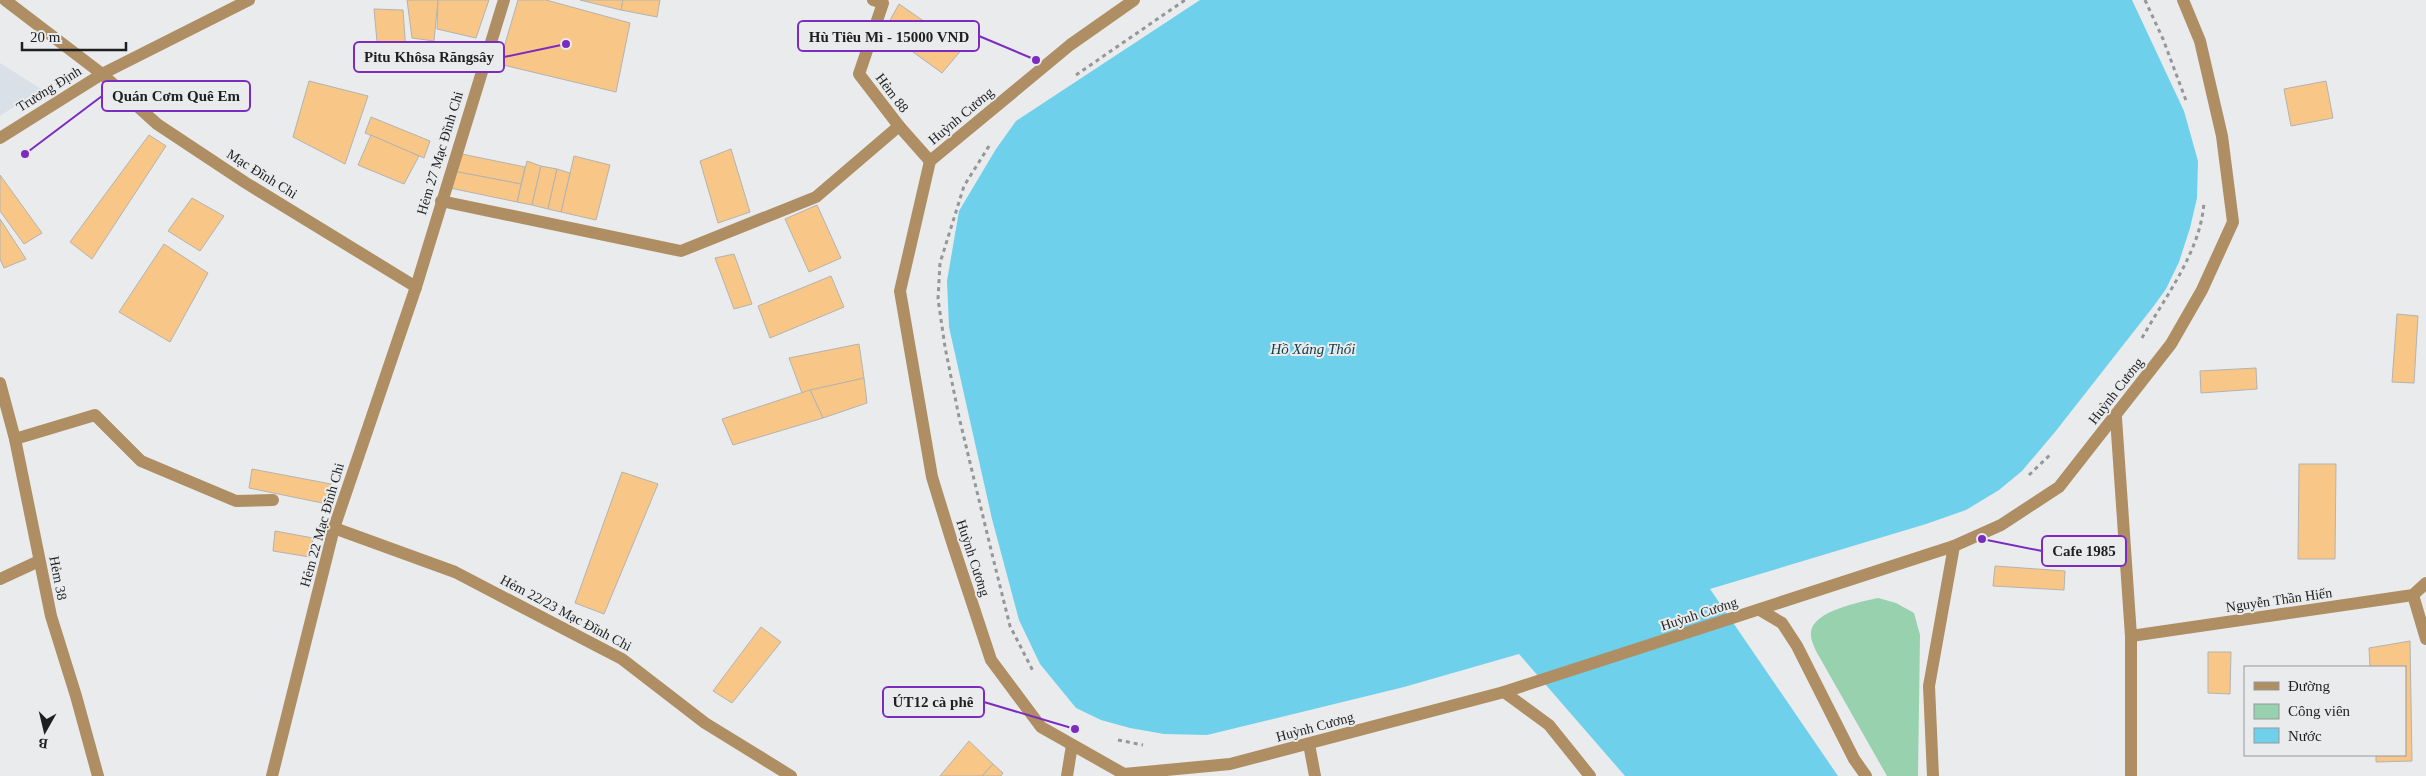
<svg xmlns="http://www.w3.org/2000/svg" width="2426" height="776" font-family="Georgia,serif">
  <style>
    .built { fill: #d9e0e8 }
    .green { fill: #97d1ad }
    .water { fill: #6ed0ea }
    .building { fill: #f8c686; stroke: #b4b3b0 }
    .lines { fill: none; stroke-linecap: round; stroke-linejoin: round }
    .path { stroke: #949697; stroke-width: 3; stroke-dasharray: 4 4; stroke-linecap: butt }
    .minor { stroke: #ae8e62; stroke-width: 12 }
    .labels { text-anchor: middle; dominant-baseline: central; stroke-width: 4; stroke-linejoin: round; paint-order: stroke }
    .street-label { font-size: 14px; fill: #1e1f20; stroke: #e9ebed }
    .water-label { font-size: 15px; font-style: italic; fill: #0e3c47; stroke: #e9ebed }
    .leader { fill: none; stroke: #7b2cbf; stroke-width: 2 }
    .callout-dot { fill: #7b2cbf; stroke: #e9ebed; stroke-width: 2 }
    .callout { fill: #e9ebed; stroke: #7b2cbf; stroke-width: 2 }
    .callout-label { font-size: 15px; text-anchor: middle; font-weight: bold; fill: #1e1f20 }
  </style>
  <rect width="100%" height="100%" fill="#e9ebed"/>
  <path class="built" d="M0 63 41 89 0 116Z"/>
  <path class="green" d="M1878 598 1896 603 1914 613 1920 635 1918 776H1887L1816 651C1814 646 1810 638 1811 632 1813 611 1860 602 1878 598Z"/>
  <path class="water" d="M1200 0H2132L2184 111 2198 161 2197 198 2190 228 2179 262 2166 289 2153 307 2055 432 2022 471 1999 490 1966 510 1926 524 1710 589 1838 776H1625L1519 654 1404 687 1207 735 1164 734 1130 728 1101 720 1076 708 1040 664 1019 620 992 519 949 327 947 281 959 211 996 149 1016 121Z"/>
  <g class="building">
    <path d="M407 0H438L434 41 412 38Z"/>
    <path d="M438 0H489L476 38 437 29Z"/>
    <path d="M518 0H546L630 23 616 92 499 64Z"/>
    <path d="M580 0H623L621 10Z"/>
    <path d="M623 0H660L657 17 621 10Z"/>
    <path d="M899 4 963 48 942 73 884 31Z"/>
    <path d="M374 9 403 10 407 65 379 63Z"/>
    <path d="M309 81 368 96 345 164 293 137Z"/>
    <path d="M2326 81 2333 118 2291 126 2284 89Z"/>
    <path d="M371 117 430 141 424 158 365 133Z"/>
    <path d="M149 135 166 146 92 259 70 242Z"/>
    <path d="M371 135 419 156 404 184 358 165Z"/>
    <path d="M731 149 750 212 718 223 700 161Z"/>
    <path d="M457 153 525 167 521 184 453 171Z"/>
    <path d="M574 156 610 165 596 220 561 212Z"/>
    <path d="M527 161 541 166 532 205 517 202Z"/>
    <path d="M541 166 557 169 548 209 532 205Z"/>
    <path d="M557 169 570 173 561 212 548 209Z"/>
    <path d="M453 171 521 184 517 202 450 188Z"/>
    <path d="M0 175 42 233 24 244 0 211Z"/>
    <path d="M192 198 224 216 200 251 168 231Z"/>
    <path d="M817 205 841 258 809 272 785 219Z"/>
    <path d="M0 219 26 259 4 268 0 259Z"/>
    <path d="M164 244 208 273 170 342 119 312Z"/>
    <path d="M734 254 752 304 734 309 715 258Z"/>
    <path d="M831 276 844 307 770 338 758 306Z"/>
    <path d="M2397 314 2418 316 2414 383 2392 382Z"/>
    <path d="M859 344 864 378 802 393 789 358Z"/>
    <path d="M2256 368 2257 389 2201 393 2200 371Z"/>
    <path d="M864 378 867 403 823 418 810 390Z"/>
    <path d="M810 390 823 418 733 445 722 419Z"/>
    <path d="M2299 464H2336L2335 559H2298Z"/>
    <path d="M252 469 331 484 327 504 249 488Z"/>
    <path d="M622 472 658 484 604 614 575 603Z"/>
    <path d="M275 531 313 538 310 557 273 551Z"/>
    <path d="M1995 566 2065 571 2064 590 1993 586Z"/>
    <path d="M761 627 781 642 732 703 713 691Z"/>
    <path d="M2410 641 2412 761 2376 762V755H2405V667H2370L2369 648Z"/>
    <path d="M2208 652H2231L2230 694 2208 693Z"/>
    <path d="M969 741 993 764 982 776H940Z"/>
    <path d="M993 764 1003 773 1001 776H982Z"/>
  </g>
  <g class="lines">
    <g class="path">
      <path d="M2145 0 2163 39 2187 103"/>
      <path d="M1076 75 1185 0"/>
      <path d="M989 146 964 186 940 263 938 299 945 347 959 417 993 558 1010 626 1034 673"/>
      <path d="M2142 338C2165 297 2201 251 2204 202"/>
      <path d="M2029 475 2052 453"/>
      <path d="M1118 740 1143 745"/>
    </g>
    <g class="minor">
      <path d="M5 0 102 74 157 124 246 183 416 287"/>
      <path d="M873 0 883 3 859 74 899 126 930 161"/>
      <path d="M1134 0 1070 45 930 161 900 291 932 477 952 542 991 660 1041 727 1124 774 1230 764 1504 692 1954 546 2001 525 2059 487 2171 344 2202 290 2233 222 2222 136 2200 41 2183 0"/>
      <path d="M0 138 102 74 249 0"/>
      <path d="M441 201 681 251 816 197 899 126"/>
      <path d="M0 383 15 439 51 616 76 696 98 776"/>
      <path d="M2116 418 2131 636V776"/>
      <path d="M15 439 95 415 141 461 236 501 273 500"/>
      <path d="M334 528 455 572 622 659 705 723 791 776"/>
      <path d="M0 579 39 561"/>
      <path d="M2413 595 2426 639"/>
      <path d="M1760 610 1782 623 1797 646 1854 759 1866 776"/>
      <path d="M2131 636 2413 595 2426 583"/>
      <path d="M1504 692 1549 725 1590 776"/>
      <path d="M1309 744 1315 776"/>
      <path d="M272 776 334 528 416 287 504 0"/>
      <path d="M1067 776 1072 745"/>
      <path d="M1933 776 1929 686 1954 546"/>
    </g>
  </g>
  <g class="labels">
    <g class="street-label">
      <text transform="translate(49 89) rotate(-32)">Trương Định</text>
      <text transform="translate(892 93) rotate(53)">Hẻm 88</text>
      <text transform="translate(961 116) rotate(-40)">Huỳnh Cương</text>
      <text transform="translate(440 153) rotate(-73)">Hẻm 27 Mạc Đĩnh Chi</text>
      <text transform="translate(262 174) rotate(32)">Mạc Đĩnh Chi</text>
      <text transform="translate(2116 391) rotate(-52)">Huỳnh Cương</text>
      <text transform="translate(322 525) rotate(-74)">Hẻm 22 Mạc Đĩnh Chi</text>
      <text transform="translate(973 558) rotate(72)">Huỳnh Cương</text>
      <text transform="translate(58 578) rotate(79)">Hẻm 38</text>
      <text transform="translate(2279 600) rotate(-8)">Nguyễn Thần Hiến</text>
      <text transform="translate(566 613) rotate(28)">Hẻm 22/23 Mạc Đĩnh Chi</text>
      <text transform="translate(1699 614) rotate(-18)">Huỳnh Cương</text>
      <text transform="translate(1315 727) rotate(-15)">Huỳnh Cương</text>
    </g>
    <g class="water-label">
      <text x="1313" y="349">Hồ Xáng Thổi</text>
    </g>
  </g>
  <path class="leader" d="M1036 60L979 36M566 44L504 57M25 154L102 96M1982 539L2042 551M1075 729L984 702"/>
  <g class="callout-dot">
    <circle cx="1036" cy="60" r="5"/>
    <circle cx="566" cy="44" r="5"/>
    <circle cx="25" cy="154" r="5"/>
    <circle cx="1982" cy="539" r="5"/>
    <circle cx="1075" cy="729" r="5"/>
  </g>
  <g class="callout">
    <rect x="798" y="21" width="181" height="30" rx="5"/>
    <rect x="354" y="42" width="150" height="30" rx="5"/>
    <rect x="102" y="81" width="148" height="30" rx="5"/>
    <rect x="2042" y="536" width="84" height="30" rx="5"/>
    <rect x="883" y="687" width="101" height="30" rx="5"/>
  </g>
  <g class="callout-label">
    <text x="889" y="42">Hù Tiêu Mì - 15000 VND</text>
    <text x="429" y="62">Pitu Khôsa Răngsây</text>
    <text x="176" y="101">Quán Cơm Quê Em</text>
    <text x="2084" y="556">Cafe 1985</text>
    <text x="933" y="707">ÚT12 cà phê</text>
  </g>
  <rect x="2244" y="666" width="162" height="90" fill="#e9ebed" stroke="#98999b"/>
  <rect x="2254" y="682" width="25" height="8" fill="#ae8e62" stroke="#98999b"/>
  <text x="2288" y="691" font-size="15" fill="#1e1f20">Đường</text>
  <rect x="2254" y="704" width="25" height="15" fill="#97d1ad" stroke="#98999b"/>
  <text x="2288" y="716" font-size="15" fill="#1e1f20">Công viên</text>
  <rect x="2254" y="728" width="25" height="15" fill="#6ed0ea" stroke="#98999b"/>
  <text x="2288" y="741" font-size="15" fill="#1e1f20">Nước</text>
  <g transform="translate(45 731) rotate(188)" stroke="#e9ebed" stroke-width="4" paint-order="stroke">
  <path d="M0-4L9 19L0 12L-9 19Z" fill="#1e1f20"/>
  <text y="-8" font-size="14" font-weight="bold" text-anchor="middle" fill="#1e1f20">B</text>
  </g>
  <path d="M22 42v8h104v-8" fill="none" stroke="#1e1f20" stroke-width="2.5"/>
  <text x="30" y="42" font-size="15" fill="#1e1f20" stroke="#e9ebed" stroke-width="4" paint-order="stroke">20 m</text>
</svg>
